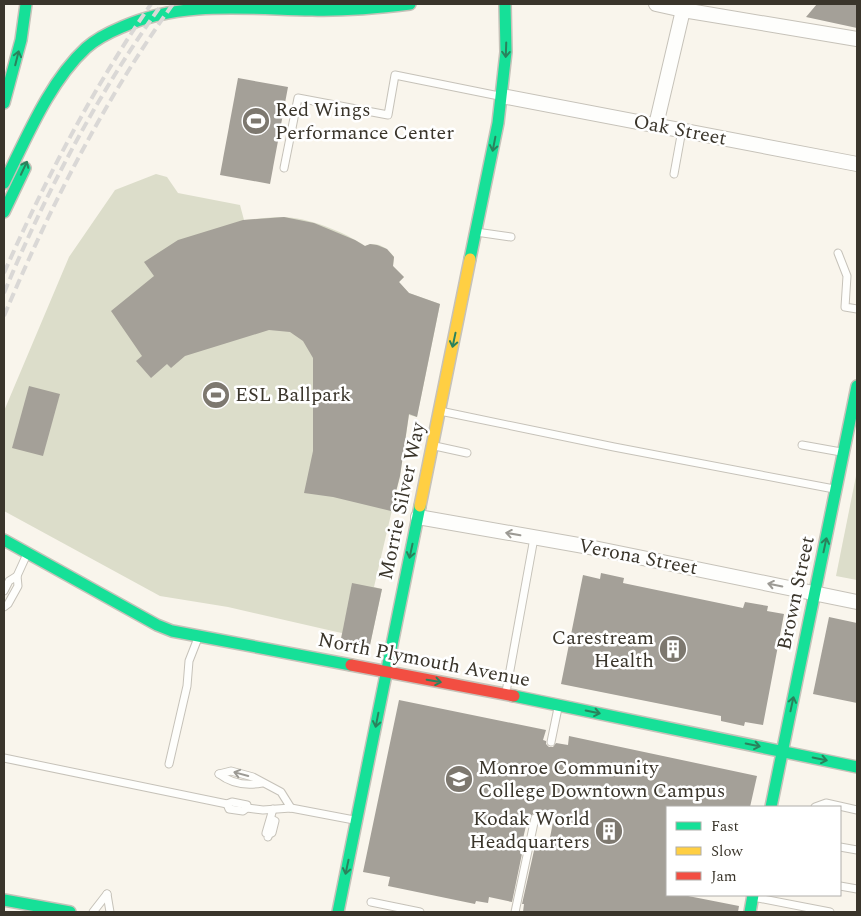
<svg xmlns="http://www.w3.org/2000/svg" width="861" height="916" font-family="Spectral,serif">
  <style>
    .green { fill: #dcddca }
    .building { fill: #a4a098 }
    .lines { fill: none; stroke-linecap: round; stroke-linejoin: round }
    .lane-casing { stroke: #c6c2b9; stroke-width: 9 }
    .street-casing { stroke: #c6c2b9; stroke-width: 16 }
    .fast-casing { stroke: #c6c2b9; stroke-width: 14 }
    .slow-casing { stroke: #c6c2b9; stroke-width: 14 }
    .jam-casing { stroke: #c6c2b9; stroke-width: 14 }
    .lane { stroke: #fefefc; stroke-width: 7 }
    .street { stroke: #fefefc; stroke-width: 14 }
    .fast { stroke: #16e098; stroke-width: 11 }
    .slow { stroke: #ffcf43; stroke-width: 11 }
    .jam { stroke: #f24e42; stroke-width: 11 }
    .rail { stroke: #dad8d6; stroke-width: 4; stroke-dasharray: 10 5; stroke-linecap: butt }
    .oneway { stroke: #2a825c }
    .oneway2 { stroke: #9c9a94 }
    .labels { text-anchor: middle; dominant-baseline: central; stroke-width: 5; stroke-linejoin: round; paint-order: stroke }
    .poi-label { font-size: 20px; fill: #3a352b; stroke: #fff; text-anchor: start }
    .street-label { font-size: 20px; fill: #3a352b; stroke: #fff }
  </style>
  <rect width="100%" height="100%" fill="#f9f5ec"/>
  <g class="green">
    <path d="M156 174 167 177 178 193 240 205 244 220C256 219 269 217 282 217 307 217 345 232 365 246 377 241 387 247 394 257L393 266 404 277 399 282 409 293 440 304 417 417 409 415 400 476 374 587 382 589 370 645 341 639 342 633 337 632 228 607 160 596 4 511V411L69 257 115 190Z"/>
    <path d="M857 471V580L836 576Z"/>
  </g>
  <g class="building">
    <path d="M817 4H857V28L806 17Z"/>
    <path d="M238 78 288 87 270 184 220 175Z"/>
    <path d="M284 217 314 223 355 240 365 246 370 244 377 245 387 249 394 257 393 266 404 277 399 282 409 293 440 304 417 417 409 414 400 476 391 511 333 497 304 493 313 451V358L303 341 290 332 269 330 185 356 171 368 167 364 151 378 136 361 142 356 111 311 154 276 144 262 178 240 243 220Z"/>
    <path d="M29 386 60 394 43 456 12 448Z"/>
    <path d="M601 573 624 578 623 583 743 608 745 602 768 606 767 611 784 614 763 725 745 722 744 726 721 721V716L561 684 583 575 600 579Z"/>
    <path d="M352 583 382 589 370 645 341 639Z"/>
    <path d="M829 617 857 623V703L813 694Z"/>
    <path d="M399 700 546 730 543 740 546 741V744L549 747H553L556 743 568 745 569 736 757 776 750 807H667V895H683L739 906 738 912H523L524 904H522L535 846 548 848 553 822 540 819 539 814 536 813 528 817 522 843 524 844 512 902 489 897 488 903 476 901 475 904 388 886 390 877 363 872Z"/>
  </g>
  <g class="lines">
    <defs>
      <g id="lane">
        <path d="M284 168 298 98 388 115 395 75 499 96"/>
        <path d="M674 174 682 130"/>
        <path d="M476 232 511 237"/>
        <path d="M838 253 847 276 845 307 857 309"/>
        <path d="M440 411 614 447 834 489"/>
        <path d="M802 445 841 452"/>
        <path d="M435 446 467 453"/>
        <path d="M4 591 9 581 17 576"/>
        <path d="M4 607 8 604 18 586 17 576 27 554"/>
        <path d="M506 692 534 538"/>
        <path d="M551 742 558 708"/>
        <path d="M4 758 227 804 232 802 247 805V808"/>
        <path d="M169 764 187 686 189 661 198 638"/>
        <path d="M219 774 231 771 253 777 281 792 291 808"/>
        <path d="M219 774C232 784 246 786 262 783"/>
        <path d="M227 804 229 809 243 811 247 808 263 810 291 808 354 820"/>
        <path d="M815 807 826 803 857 810"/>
        <path d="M269 834 272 833 275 821 271 819"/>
        <path d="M268 837 269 834 266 833 273 809"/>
        <path d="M840 847 857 850"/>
        <path d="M840 886 857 889"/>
        <path d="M107 894 110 912"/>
        <path d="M753 897 830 912"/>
        <path d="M371 902 420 912"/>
        <path d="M93 912 107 894"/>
        <path d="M515 912 535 818"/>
      </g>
      <g id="street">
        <path d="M656 4 683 10 857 39"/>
        <path d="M502 96 857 164"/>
        <path d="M656 125 683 10"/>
        <path d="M418 517 584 546 857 602"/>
      </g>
      <g id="fast">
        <path d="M4 103 21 40 26 4"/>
        <path d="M4 183C26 139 49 82 86 48 96 39 110 32 122 27 182 0 248 9 312 10 345 11 377 8 410 4"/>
        <path d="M4 212 25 168"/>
        <path d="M470 259 498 123 506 52 505 4"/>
        <path d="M4 540 157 625 172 631 351 665"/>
        <path d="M514 696 857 767"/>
        <path d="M771 807 857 386"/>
        <path d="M4 900 70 912"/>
        <path d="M338 912 420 506"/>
        <path d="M750 912 753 895"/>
      </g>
      <path id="slow" d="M420 506 470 259"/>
      <path id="jam" d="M351 665 514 696"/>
    </defs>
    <use href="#lane" class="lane-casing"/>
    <use href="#street" class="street-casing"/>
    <use href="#fast" class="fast-casing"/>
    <use href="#slow" class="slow-casing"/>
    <use href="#jam" class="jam-casing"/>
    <use href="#lane" class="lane"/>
    <use href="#street" class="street"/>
    <use href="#fast" class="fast"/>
    <use href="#slow" class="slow"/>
    <use href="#jam" class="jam"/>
    <g class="rail">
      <path d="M4 273C45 180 93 88 151 4"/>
      <path d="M4 293C46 192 98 93 162 4"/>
      <path d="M4 316C50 207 104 100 173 4"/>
    </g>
  </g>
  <defs><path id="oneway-shaft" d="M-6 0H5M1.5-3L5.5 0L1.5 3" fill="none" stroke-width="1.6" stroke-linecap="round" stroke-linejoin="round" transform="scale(1.25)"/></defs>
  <g class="oneway">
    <use href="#oneway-shaft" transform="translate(506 50) rotate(92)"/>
    <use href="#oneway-shaft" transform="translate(17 58) rotate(-76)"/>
    <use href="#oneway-shaft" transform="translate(494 144) rotate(101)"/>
    <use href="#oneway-shaft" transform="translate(24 168) rotate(-65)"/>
    <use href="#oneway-shaft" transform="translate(454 340) rotate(102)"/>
    <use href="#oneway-shaft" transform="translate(825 545) rotate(-78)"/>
    <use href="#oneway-shaft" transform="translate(411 551) rotate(102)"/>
    <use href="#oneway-shaft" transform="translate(434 681) rotate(10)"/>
    <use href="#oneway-shaft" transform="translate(792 704) rotate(-78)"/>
    <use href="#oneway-shaft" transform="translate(593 712) rotate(12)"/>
    <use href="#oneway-shaft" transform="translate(377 720) rotate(101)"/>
    <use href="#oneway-shaft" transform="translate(753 745) rotate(12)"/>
    <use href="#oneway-shaft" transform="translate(820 759) rotate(12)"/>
    <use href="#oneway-shaft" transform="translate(347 867) rotate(102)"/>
  </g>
  <g class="oneway2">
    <use href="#oneway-shaft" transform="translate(513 534) rotate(-170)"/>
    <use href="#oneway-shaft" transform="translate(775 585) rotate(-168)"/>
    <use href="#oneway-shaft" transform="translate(241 774) rotate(-165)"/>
  </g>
  <defs>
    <symbol id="stadium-disc" viewBox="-11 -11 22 22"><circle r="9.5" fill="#7d786f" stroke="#fff"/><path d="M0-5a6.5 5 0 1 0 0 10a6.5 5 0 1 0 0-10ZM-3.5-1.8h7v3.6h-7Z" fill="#fff"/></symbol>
    <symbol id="building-disc" viewBox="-11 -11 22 22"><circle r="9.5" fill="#7d786f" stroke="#fff"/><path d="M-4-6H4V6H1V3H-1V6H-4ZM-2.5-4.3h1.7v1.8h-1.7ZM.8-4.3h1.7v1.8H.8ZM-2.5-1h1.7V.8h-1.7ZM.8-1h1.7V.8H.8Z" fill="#fff"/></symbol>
    <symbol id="university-disc" viewBox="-11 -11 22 22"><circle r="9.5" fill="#7d786f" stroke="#fff"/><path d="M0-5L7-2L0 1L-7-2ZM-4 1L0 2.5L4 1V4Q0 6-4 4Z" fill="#fff"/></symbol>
  </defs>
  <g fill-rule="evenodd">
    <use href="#stadium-disc" x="240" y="105" width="32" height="32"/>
    <use href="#stadium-disc" x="200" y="379" width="32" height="32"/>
    <use href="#building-disc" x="657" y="633" width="32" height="32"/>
    <use href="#university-disc" x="443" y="763" width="32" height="32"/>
    <use href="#building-disc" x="593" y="815" width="32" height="32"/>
  </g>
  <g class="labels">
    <g class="poi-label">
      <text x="275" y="110">Red Wings<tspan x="275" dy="23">Performance Center</tspan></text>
      <text x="235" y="395">ESL Ballpark</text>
      <text x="654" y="638" text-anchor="end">Carestream<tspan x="654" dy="23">Health</tspan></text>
      <text x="478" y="768">Monroe Community<tspan x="478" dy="23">College Downtown Campus</tspan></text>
      <text x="590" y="819" text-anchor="end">Kodak World<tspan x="590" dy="23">Headquarters</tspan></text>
    </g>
    <g class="street-label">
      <text transform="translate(680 130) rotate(11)">Oak Street</text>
      <text transform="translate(402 501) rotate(-78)">Morrie Silver Way</text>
      <text transform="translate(638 557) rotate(11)">Verona Street</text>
      <text transform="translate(796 593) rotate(-78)">Brown Street</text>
      <text transform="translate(424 660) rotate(11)">North Plymouth Avenue</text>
    </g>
  </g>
  <rect width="861" height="916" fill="none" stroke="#3a352b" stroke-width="10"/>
  <rect x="666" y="806" width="175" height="90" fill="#ffffff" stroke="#b0aeaa"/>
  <rect x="676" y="822" width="25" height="8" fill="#16e098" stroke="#b0aeaa"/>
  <text x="711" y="831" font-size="15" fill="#3a352b">Fast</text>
  <rect x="676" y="847" width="25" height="8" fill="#ffcf43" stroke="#b0aeaa"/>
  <text x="711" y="856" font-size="15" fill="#3a352b">Slow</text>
  <rect x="676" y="872" width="25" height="8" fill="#f24e42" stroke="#b0aeaa"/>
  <text x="711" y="881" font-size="15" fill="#3a352b">Jam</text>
</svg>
